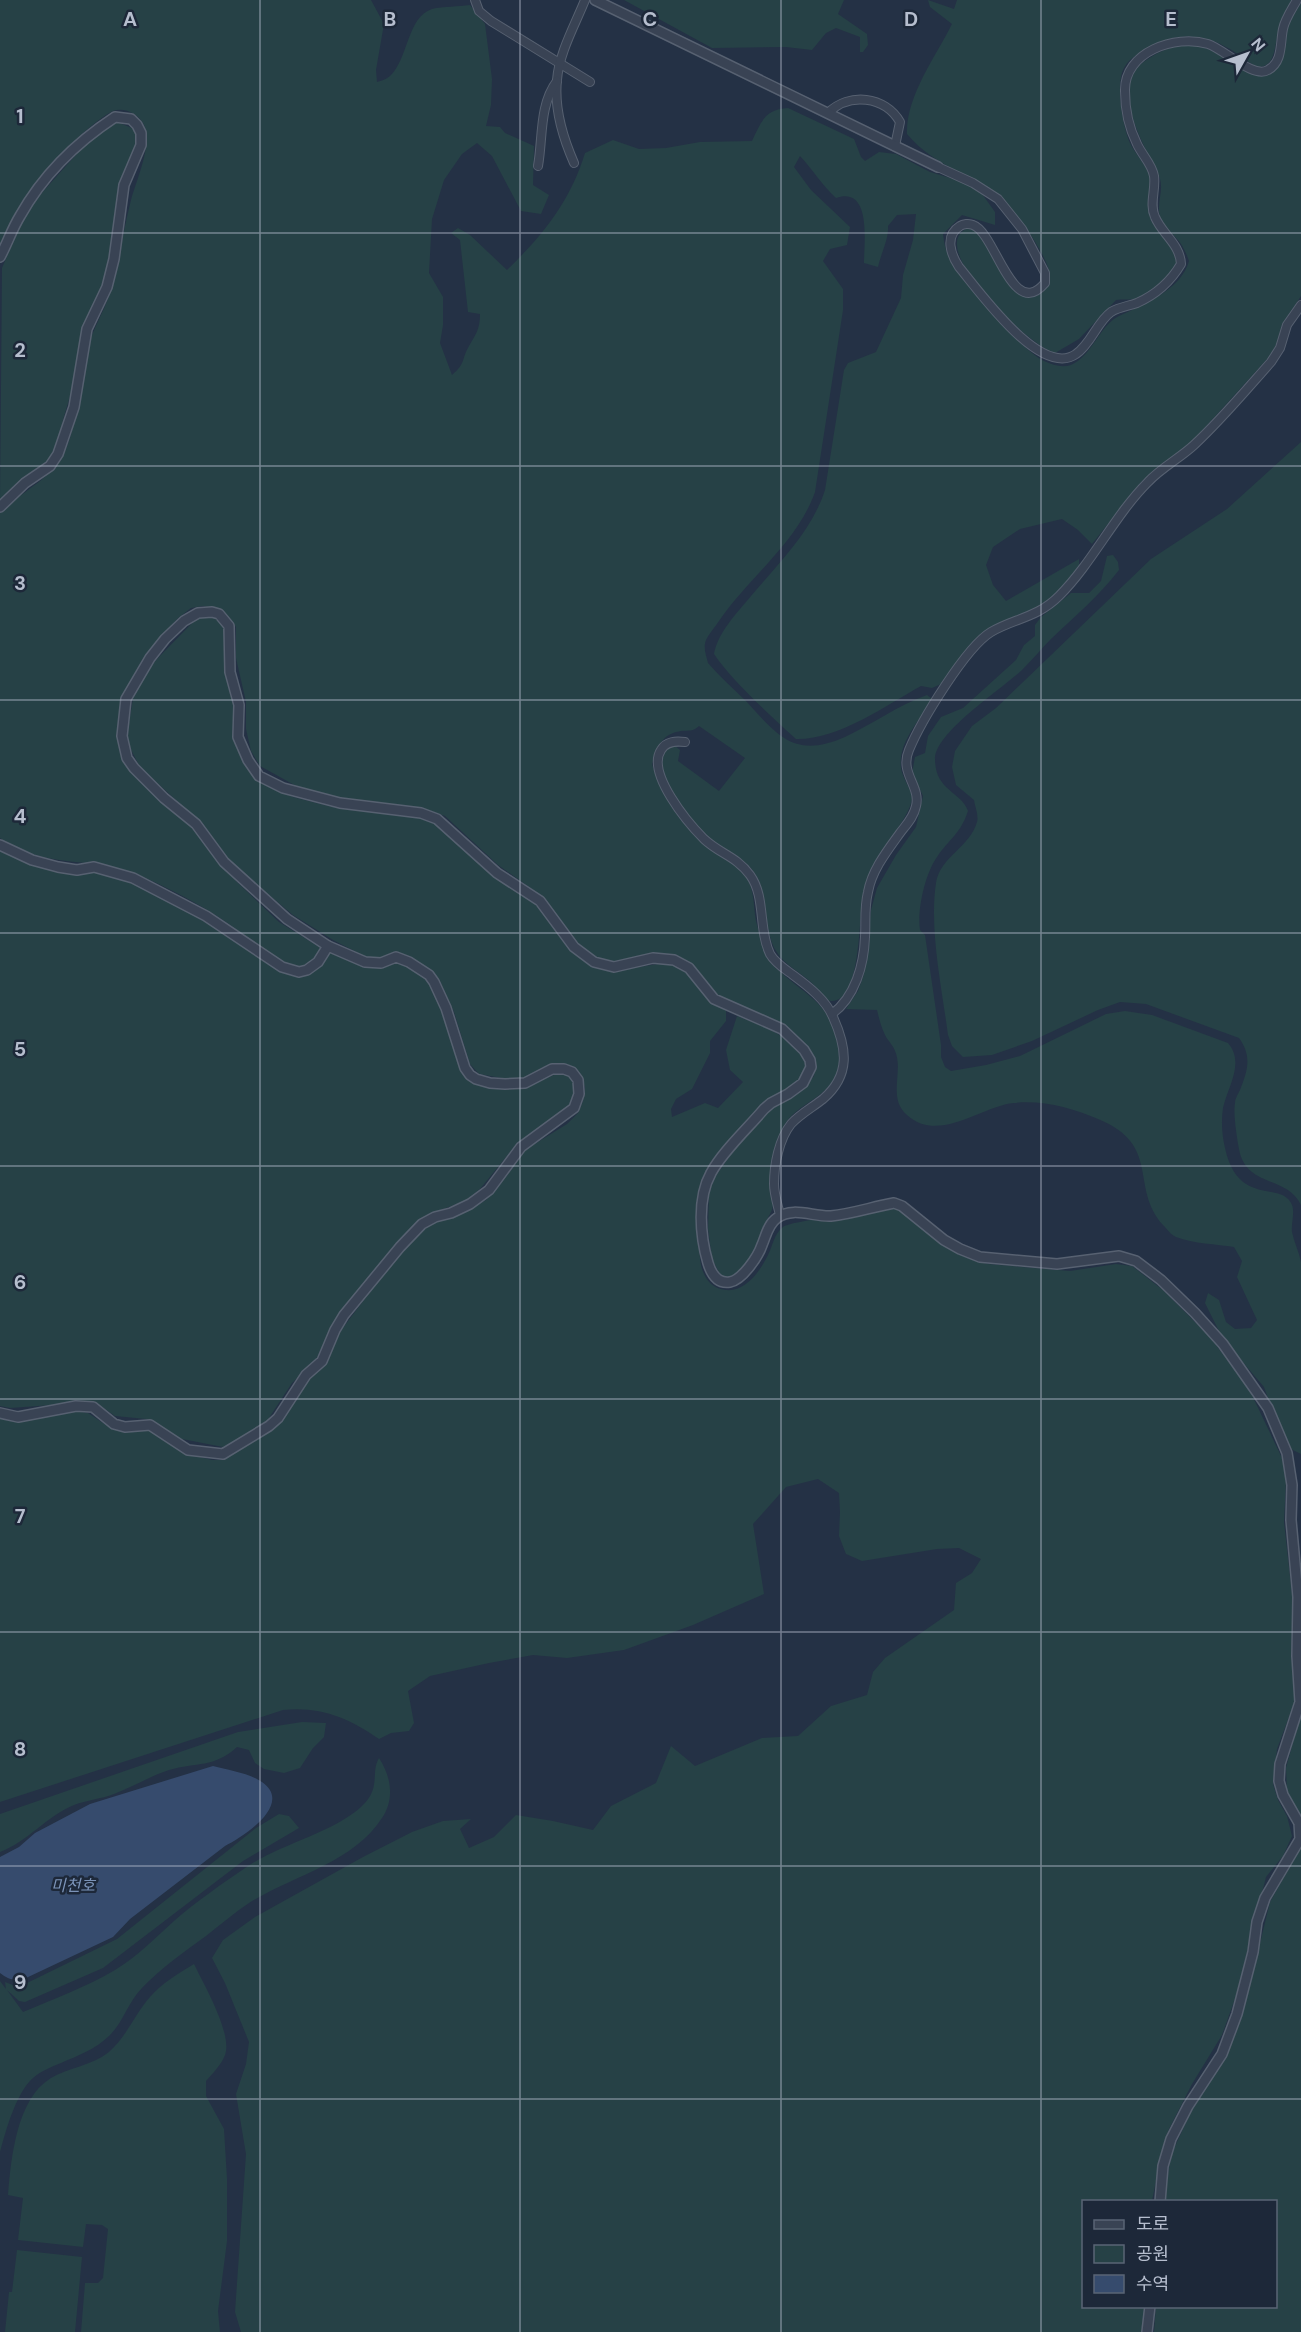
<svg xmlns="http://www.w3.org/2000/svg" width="1301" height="2332" font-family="'DM Sans','Noto Sans KR',sans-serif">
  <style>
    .green { fill: #264146 }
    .water { fill: #364b6d }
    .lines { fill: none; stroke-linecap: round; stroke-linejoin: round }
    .minor-casing { stroke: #576171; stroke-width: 10 }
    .tertiary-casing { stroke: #576171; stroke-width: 12 }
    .minor { stroke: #394354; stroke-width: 8 }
    .tertiary { stroke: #394354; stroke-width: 9 }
    .grid { fill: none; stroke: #b6bece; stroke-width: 1.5; stroke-opacity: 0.55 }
    .labels { text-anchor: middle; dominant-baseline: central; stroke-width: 5; stroke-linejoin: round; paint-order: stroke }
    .water-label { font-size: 16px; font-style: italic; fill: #7b93b8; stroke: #1d2839 }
    .grid-label { font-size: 20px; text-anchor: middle; font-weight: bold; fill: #b6bece; stroke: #1d2839; stroke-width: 5; stroke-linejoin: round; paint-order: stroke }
  </style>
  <rect width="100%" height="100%" fill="#243145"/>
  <g class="green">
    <path d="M0 0H371L384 24 376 70 377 82C381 81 387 79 390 76 408 60 407 17 432 9 444 6 458 7 470 5L485 24 492 79 491 105 486 126 500 127 505 133 534 146 533 185 549 195 541 214 521 211 492 156 477 143 462 154 444 180 432 219 429 273 443 297V325L440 343 452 375C466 363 461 360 469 346 476 334 480 329 480 314L468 312 460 240 451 233 458 228 470 235 507 270C543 235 570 202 585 153L613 140 639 149 666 148 700 142 752 141C761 122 765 109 788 108L854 139 861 157 865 161 879 152 896 154 930 172 957 180 980 191 995 212V225L962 215 943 234C944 241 945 250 949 256 959 279 1022 351 1044 361 1053 365 1062 368 1071 365 1092 356 1099 326 1119 316 1144 304 1181 290 1189 261 1187 255 1184 249 1181 244 1176 236 1165 229 1161 219 1155 206 1164 192 1160 179 1158 170 1152 161 1148 154 1134 126 1113 79 1148 59 1163 49 1177 44 1196 46 1223 49 1241 78 1266 76 1290 55 1280 49 1289 25 1292 17 1297 10 1301 3V296L1282 325 1277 344 1268 358 1191 443 1142 481 1092 544 1078 530 1062 519 1020 529 993 547 986 565 993 585 1006 601 1079 559V566L1062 588 1041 607 992 626 973 643 941 684 932 688 921 686C885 706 838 740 796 739 771 716 733 682 714 654 718 632 737 613 751 596 778 564 812 531 825 490L844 370 848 363 876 352 901 298 903 275 913 240 916 214 897 215 888 226C889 239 881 253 878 267L864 263C864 243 872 186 836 198 822 185 813 170 800 156L794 167 811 190 850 227 847 245 830 249 823 261 843 289V310L815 492C797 543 749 577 719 621 715 627 709 634 706 640 703 648 706 655 708 663 720 677 734 689 747 702 778 736 795 759 845 737 873 724 898 705 927 695L932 699C920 721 898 741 901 768 902 777 911 789 912 797 913 811 884 847 877 860 871 871 866 882 863 894 859 915 861 992 837 1000 825 1005 819 992 813 984 802 973 784 965 776 951 763 929 769 900 757 877 747 858 724 850 708 837 693 824 664 786 662 766 662 759 664 754 666 748L674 745 680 750 678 761 719 791 745 758 699 726C692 732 690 730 681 731 661 734 658 747 652 764 662 797 685 832 714 852 726 861 737 864 746 877 755 890 753 906 756 921 759 933 764 948 769 960 772 966 780 971 785 976 811 998 833 1008 838 1045 839 1054 840 1064 837 1072 828 1099 796 1103 784 1126 775 1143 773 1165 771 1184 771 1195 776 1204 770 1214 759 1231 750 1285 721 1276L712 1259 708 1229 709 1192 715 1177 736 1147 767 1113 806 1085 814 1076 815 1063 805 1045 792 1033 775 1021 745 1010 718 996 695 970 684 960 672 955H649L610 964 593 956 578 944 542 896 498 865 445 816 425 809 338 797 298 787 260 766 251 751 246 729V702L236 658V627L229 618 217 609 203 606 191 608 177 619 142 660 122 700V755L134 775 193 827 209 845 217 860 238 883 279 922 319 947 321 954 304 968C275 964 250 938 226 922 198 903 167 887 136 874 91 856 41 869 0 838V513C19 493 46 482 61 459 77 432 81 379 88 348 92 330 104 312 110 293 119 263 123 231 131 200 136 181 153 144 144 125 139 114 124 107 113 111 97 118 56 157 45 171 27 195 13 220 0 245Z"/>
    <path d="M624 0H844L838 14 867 34 868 45 863 52H860V37L836 28 826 33 812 50 786 47 712 48Z"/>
    <path d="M928 0 954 9 957 0H1294C1289 8 1284 17 1280 26 1274 40 1278 68 1257 67 1246 61 1237 52 1226 47 1201 33 1174 33 1149 48 1140 53 1129 58 1124 68 1115 84 1123 127 1130 143 1136 156 1148 165 1150 179 1152 192 1146 207 1151 220 1157 233 1179 246 1177 261 1174 277 1149 296 1134 299 1128 300 1122 299 1116 300L1079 339 1055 353C1030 347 918 242 971 227 993 243 996 277 1019 293 1026 297 1034 298 1040 294 1048 289 1051 279 1049 270 1044 253 1023 221 1010 208 980 176 935 168 907 134 906 96 935 58 952 24L930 7Z"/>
    <path d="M117 122 132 128 137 135 136 146 122 176 117 196 110 260 63 420C60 432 59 447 52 458 40 476 17 489 0 502L2 268 23 218 40 195 91 138 110 124Z"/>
    <path d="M1301 442V1205C1287 1175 1246 1188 1239 1149 1237 1138 1233 1114 1235 1103 1235 1099 1238 1094 1240 1090 1248 1070 1252 1056 1239 1038L1146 1004 1120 1002 1098 1010 1032 1041 992 1055 963 1057 952 1046 948 1035C942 989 929 929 936 883 940 857 970 847 977 822 979 816 975 807 974 800L956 785 952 767 955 751 972 726 996 708 1151 559 1227 509Z"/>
    <path d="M1113 555 1118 562 1119 570C1099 596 1075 616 1051 639 1042 648 1033 659 1023 669 1004 688 935 732 935 759 935 791 961 791 968 811 960 835 949 839 937 857 925 874 917 910 920 930L925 935 941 1045V1057L945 1067 951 1071 986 1065 1020 1056 1106 1014 1125 1011 1152 1015 1228 1043C1245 1063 1228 1086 1223 1108 1221 1122 1222 1135 1225 1148 1238 1208 1282 1180 1292 1205 1295 1213 1291 1223 1292 1232 1294 1242 1299 1252 1301 1262 1301 1281 1301 1303 1301 1322 1301 1366 1301 1410 1301 1454L1291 1449 1281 1433 1264 1387 1223 1339 1205 1303 1208 1293 1219 1300 1226 1322 1235 1329 1251 1328 1257 1320 1237 1277 1242 1261 1234 1247C1216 1244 1194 1244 1176 1237 1171 1235 1167 1229 1163 1225 1129 1187 1162 1145 1098 1119 1071 1108 1044 1100 1014 1103 981 1106 939 1144 907 1115 887 1098 904 1071 895 1051 893 1045 888 1041 885 1035 881 1027 879 1018 877 1010L846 1009 858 991 864 974 871 910 877 888 896 855 916 827 923 796 912 773 915 757 925 753 928 736 941 717 963 708 1016 660 1024 645 1035 636V625L1041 617 1071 593H1089L1101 581 1107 556Z"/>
    <path d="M206 615H216L226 626 236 704 235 722 255 777 267 786 293 797 332 807 414 814 432 820 491 873 540 905 557 933 591 964 612 971 665 963 674 964 687 972 710 999 726 1011V1021L710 1041V1053L692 1089 676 1099 671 1109 672 1117 705 1103 718 1108 743 1082 730 1070 726 1050 737 1016C766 1027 791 1036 808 1063 806 1068 804 1075 801 1080 794 1090 779 1099 769 1107 741 1130 710 1152 701 1189 695 1210 699 1236 700 1258 701 1273 709 1289 726 1290 746 1292 760 1271 768 1255 773 1245 774 1234 783 1227 790 1221 880 1209 895 1209L903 1211 946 1247 962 1256 988 1264 1070 1271 1116 1264 1132 1266 1163 1290 1211 1338 1250 1391 1282 1458 1286 1481 1284 1522 1292 1594V1636L1296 1679 1295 1701 1277 1749 1273 1784 1278 1800 1287 1816 1292 1836 1283 1856 1266 1877 1236 1996 1222 2035 1192 2084 1169 2129 1163 2146 1152 2201 1084 2202V2306L1145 2307 1143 2332H241L235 2312 246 2154 236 2094 246 2064 249 2042 225 1983 212 1958 223 1940 255 1917 363 1857 412 1832 443 1821 471 1819 460 1829 469 1848 494 1837 516 1815 553 1821 593 1830 611 1806 656 1783 671 1746 695 1766 762 1738 798 1736 831 1706 867 1695 873 1672 885 1658 954 1610 956 1583 972 1573 981 1559 959 1548 937 1549 862 1561 846 1554 839 1536 840 1512 839 1493 818 1479 786 1487 753 1524 764 1594 693 1625 624 1650 567 1658 533 1655 489 1663 430 1676 408 1691 414 1723 409 1731 391 1733 379 1739C349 1718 320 1706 283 1710L0 1802V1418L16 1422 75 1411 88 1413 112 1429 152 1431 174 1447 189 1454 212 1460H221L245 1447 272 1428 300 1388 327 1362 339 1333 401 1251 425 1227 435 1221 470 1209 486 1200 506 1177 525 1150 567 1124 578 1113 583 1101 585 1087 578 1072 573 1068 537 1073 524 1078 507 1079 479 1074 470 1064 454 1012 439 979 411 957 399 953 378 959 368 958 333 940 293 915 234 866 203 825 140 767 130 748 127 734 134 693 143 676 157 659 196 619Z"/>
    <path d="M0 851 51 870 99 873 140 886 205 921 290 975C318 978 315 966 332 951L371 968 396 963 405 964 421 973 430 982 437 996 460 1064 489 1087 512 1089 534 1084 558 1073 566 1074 573 1079 575 1086 571 1102 562 1115 516 1145 480 1189 465 1201 427 1215 417 1222 332 1325 316 1360 292 1383 267 1421 250 1434 237 1441 223 1447 177 1438 146 1419 115 1416 95 1402 10 1408 0 1406Z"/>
    <path d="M1301 1713V1816L1287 1791 1286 1768Z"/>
    <path d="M302 1722 326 1723 324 1737 313 1748 300 1768 284 1773 264 1769 255 1763 249 1750 237 1747C214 1768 197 1762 169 1770 150 1776 133 1787 114 1794 101 1799 87 1800 74 1805 47 1816 27 1842 0 1852V1814L238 1732Z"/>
    <path d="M379 1758C391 1776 395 1799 382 1818 353 1863 292 1876 249 1903 234 1913 220 1925 206 1936 184 1952 161 1968 142 1988 128 2002 123 2023 109 2036 96 2049 77 2056 61 2063 51 2067 41 2071 33 2078 16 2093 6 2130 0 2152V1981L6 1989 5 1982 13 1985 27 1983 117 1939 256 1828 279 1814 289 1816 299 1828 243 1861 103 1968 25 2002 19 2001 7 1990 23 2012C54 1999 86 1987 115 1970 137 1957 155 1938 174 1921 197 1901 223 1883 248 1866 281 1844 332 1833 361 1807 382 1788 370 1773 379 1758Z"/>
    <path d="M1301 1847V2332H1154L1156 2307 1276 2306V2202L1164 2201 1171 2155 1189 2116 1236 2030 1245 2005 1270 1902Z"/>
    <path d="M194 1964C203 1983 233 2034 225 2055 221 2065 213 2073 206 2081V2096L224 2129 227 2179V2241L218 2311 220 2332H81L85 2283H98L103 2278 108 2229 102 2225 86 2224 83 2247 18 2240 23 2198 8 2195C11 2160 16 2099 51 2078 68 2068 93 2065 109 2052 127 2036 135 2014 150 1997 162 1983 179 1973 194 1964Z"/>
    <path d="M17 2250 82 2257 75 2332H5L9 2292H12Z"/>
  </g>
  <path class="water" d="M213 1766C228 1770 249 1773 262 1782 294 1804 243 1837 225 1846L130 1919 113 1937 26 1978C14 1981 9 1980 0 1973V1857L19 1847 35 1833 90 1804Z"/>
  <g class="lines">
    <defs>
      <g id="minor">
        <path d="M475 0 479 11 491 21 590 82"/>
        <path d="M828 113C849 92 885 96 900 122L895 146"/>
        <path d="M574 163C563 138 554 108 557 80 559 53 575 25 585 0"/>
        <path d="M538 166C543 138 539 105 557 81"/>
        <path d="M938 167 973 183 998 199 1022 229 1045 273V283C1012 322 996 233 973 225 969 223 963 224 960 226 944 236 951 255 959 267 979 291 1041 379 1076 354 1091 344 1097 322 1111 312 1119 307 1129 306 1137 303 1155 295 1171 281 1181 264 1180 244 1162 234 1155 217 1149 204 1156 190 1154 176 1152 164 1142 155 1137 144 1129 128 1125 109 1125 91 1124 52 1175 34 1208 44 1224 49 1253 79 1268 70 1283 62 1280 43 1283 29 1285 19 1292 9 1297 0"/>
        <path d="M685 742C676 741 666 741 661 750 646 773 688 823 704 839 720 854 736 856 750 875 766 897 758 929 770 954 775 963 785 969 793 975 808 986 826 1000 833 1017 847 1048 851 1075 823 1099 813 1107 800 1114 791 1124 779 1139 774 1165 774 1184 774 1194 778 1206 780 1215"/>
        <path d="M832 1014C855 997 864 965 865 937 866 922 864 908 868 892 872 870 887 851 900 833 906 825 914 817 916 806 921 786 899 773 909 750 921 721 966 647 991 632 1015 618 1037 618 1059 596 1093 562 1114 516 1148 482 1161 468 1180 458 1194 445 1222 419 1246 390 1271 362L1280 348 1287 325 1301 305"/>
      </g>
      <g id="tertiary">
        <path d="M595 0 938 167"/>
        <path d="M0 257C7 244 12 229 20 216 43 175 77 142 115 117L131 119 137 125 141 133V145L124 185 114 259 107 287 87 329 74 407 58 454 50 466 25 483 0 507"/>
        <path d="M0 845 32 860 58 867 77 870 94 867 133 878 206 916 282 967 299 972 307 970 318 962 328 946"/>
        <path d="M0 1413 18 1417 76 1406 93 1407 114 1424 125 1427 150 1425 188 1450 223 1454 269 1426 278 1418 306 1375 322 1361 335 1330 344 1315 400 1247 422 1224 435 1217 451 1213 470 1204 489 1190 521 1147 574 1108 579 1094 578 1080 572 1072 564 1069H552L525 1083 505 1084 490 1083 476 1079 470 1075 465 1068 446 1008 434 982 429 975 409 962 396 957 381 963 365 962 328 946 287 919 224 862 196 824 164 798 134 768 127 758 122 736 126 699 150 658 165 639 184 621 198 613 212 612 219 614 229 626 230 672 239 705 238 737 248 760 259 776 283 788 340 803 421 813 437 819 497 873 540 901 574 947 594 962 614 967 653 958 674 960 689 968 714 999 782 1029 804 1050 810 1060 811 1067 803 1083 788 1094 771 1103 764 1109C748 1128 722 1152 711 1173 697 1198 700 1236 708 1263 711 1273 717 1284 730 1282 742 1280 758 1257 762 1245 766 1236 768 1224 777 1218 793 1206 813 1217 831 1216 852 1214 872 1207 894 1203L902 1206 944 1240 960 1249 980 1257 1057 1264 1119 1256 1136 1261 1161 1280 1195 1313 1223 1344 1268 1408 1287 1453 1292 1485 1291 1520 1298 1597 1297 1656 1300 1702 1280 1764 1279 1781 1283 1795 1299 1823 1300 1839 1265 1898 1257 1922 1253 1952 1237 2014 1222 2054 1188 2106 1171 2139 1163 2166 1160 2202"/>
        <path d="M1147 2332 1150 2306"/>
      </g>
    </defs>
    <use href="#minor" class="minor-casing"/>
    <use href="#tertiary" class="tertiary-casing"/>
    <use href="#minor" class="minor"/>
    <use href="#tertiary" class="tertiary"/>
  </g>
  <path class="grid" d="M260 0V2332M520 0V2332M781 0V2332M1041 0V2332M0 233H1301M0 466H1301M0 700H1301M0 933H1301M0 1166H1301M0 1399H1301M0 1632H1301M0 1866H1301M0 2099H1301"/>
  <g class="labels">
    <g class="water-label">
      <text x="73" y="1885">미천호</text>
    </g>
  </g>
  <g class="grid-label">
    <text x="130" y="26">A</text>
    <text x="390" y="26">B</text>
    <text x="650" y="26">C</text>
    <text x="911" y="26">D</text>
    <text x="1171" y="26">E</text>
    <text x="20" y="123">1</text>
    <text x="20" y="357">2</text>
    <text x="20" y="590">3</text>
    <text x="20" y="823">4</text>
    <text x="20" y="1056">5</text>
    <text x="20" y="1289">6</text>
    <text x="20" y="1523">7</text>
    <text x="20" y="1756">8</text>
    <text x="20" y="1989">9</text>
  </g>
  <rect x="1082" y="2200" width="195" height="108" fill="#1d2839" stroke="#5a6475" stroke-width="1.5"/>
  <rect x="1094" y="2220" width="30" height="9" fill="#394354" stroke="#5a6475" stroke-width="1.5"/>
  <text x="1136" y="2230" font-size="18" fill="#b6bece">도로</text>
  <rect x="1094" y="2245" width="30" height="18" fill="#264146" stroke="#5a6475" stroke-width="1.5"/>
  <text x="1136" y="2260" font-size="18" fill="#b6bece">공원</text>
  <rect x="1094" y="2275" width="30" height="18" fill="#364b6d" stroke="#5a6475" stroke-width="1.5"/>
  <text x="1136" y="2290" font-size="18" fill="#b6bece">수역</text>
  <g transform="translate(1247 54) rotate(50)" stroke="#1d2839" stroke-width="4.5" paint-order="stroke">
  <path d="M0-4.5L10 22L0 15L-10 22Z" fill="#b6bece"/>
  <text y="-9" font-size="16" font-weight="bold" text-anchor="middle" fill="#b6bece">N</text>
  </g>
</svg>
